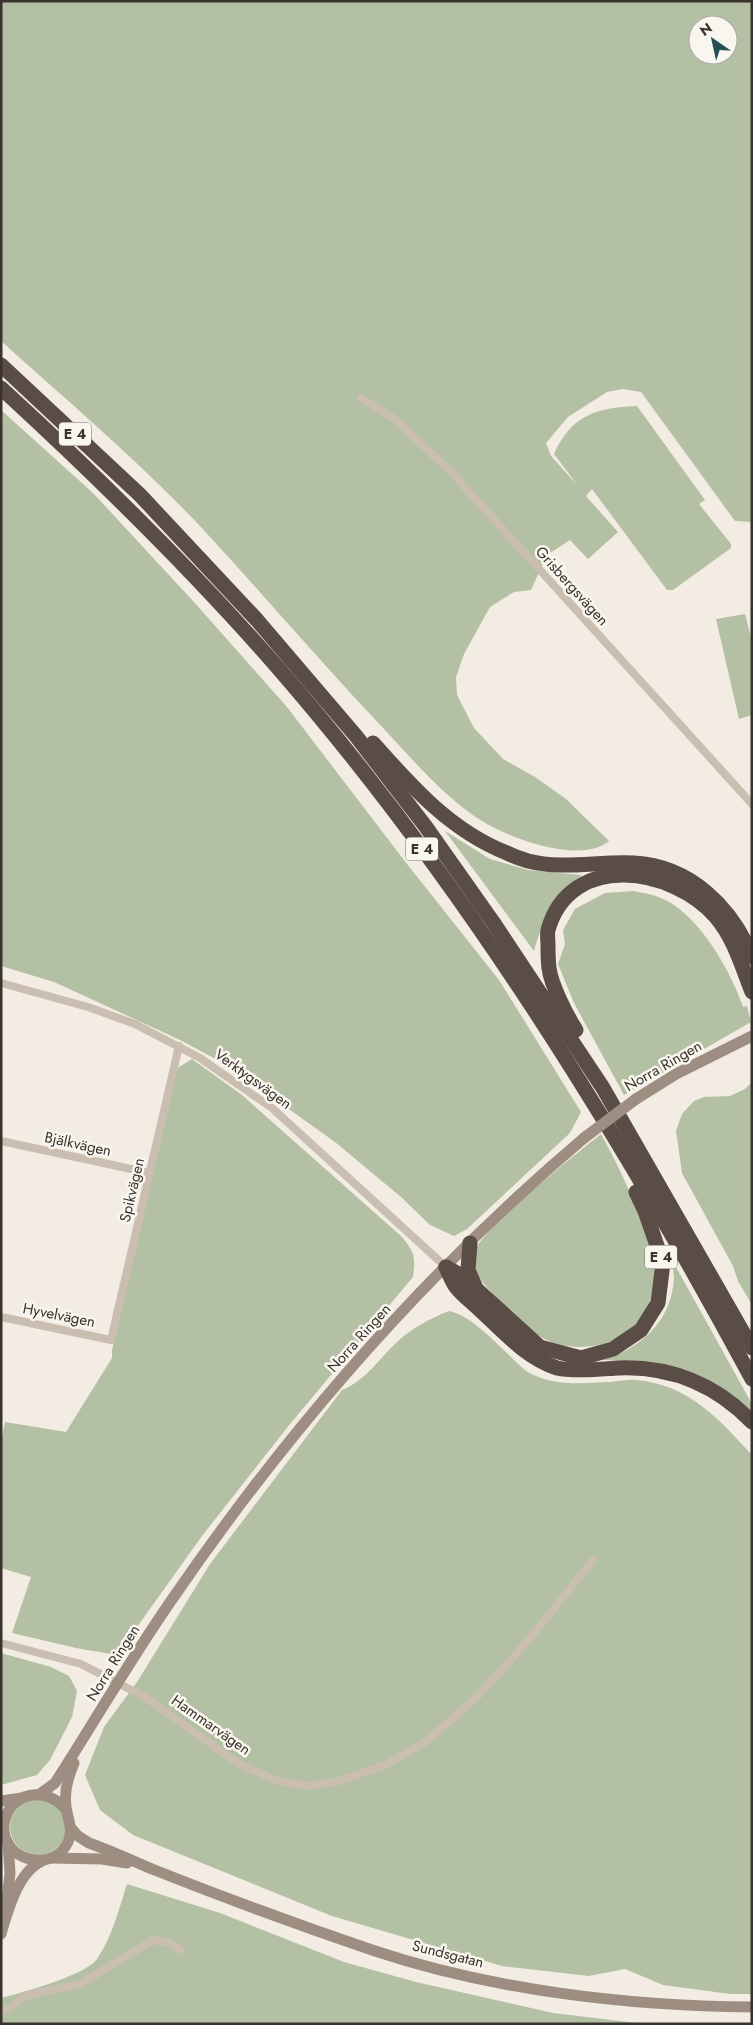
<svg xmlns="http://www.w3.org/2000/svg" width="753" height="2025" font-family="Jost,sans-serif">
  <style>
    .green { fill: #b4c0a4; fill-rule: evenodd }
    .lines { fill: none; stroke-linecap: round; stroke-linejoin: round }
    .minor { stroke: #c9beb0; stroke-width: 8 }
    .secondary { stroke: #9d8e81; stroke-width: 11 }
    .motorway { stroke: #594d45; stroke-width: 15 }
    .secondary-bridge { stroke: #9d8e81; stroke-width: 11 }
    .labels { text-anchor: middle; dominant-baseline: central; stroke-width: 5; stroke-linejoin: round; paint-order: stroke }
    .shield { fill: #f9f6f0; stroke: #736d68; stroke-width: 1 }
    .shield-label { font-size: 14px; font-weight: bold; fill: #39322d }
    .street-label { font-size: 15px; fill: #39322d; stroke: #f9f6f0 }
  </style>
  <rect width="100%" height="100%" fill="#f2ece3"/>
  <g class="green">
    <path d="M1 1H752V522L735 521 641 392 623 389 607 392 568 417 546 443 551 456 578 486 554 454C572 415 595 408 637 406L705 500 699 504 731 544V548L673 590H667L592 489 586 496 618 532 588 559 570 540 547 555 531 590 514 592 490 607 464 654 456 677 457 695 474 728 503 759 535 777 566 799 609 841C581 865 507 838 479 819 442 795 414 761 384 729 325 667 269 601 211 538 146 467 72 405 1 341ZM698 25H728V55H698Z"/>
    <path d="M1 410 93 493 194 602 287 707 407 864 499 980 581 1112 570 1133 467 1229 454 1236 430 1225 401 1197 335 1142 227 1065 178 1039 54 982 1 966Z"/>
    <path d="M745 614 752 641V715L739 719 716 619Z"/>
    <path d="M445 831 490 859 528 870 582 875C553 896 544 917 534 951Z"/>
    <path d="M634 891C643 893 652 894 661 898 698 913 731 971 743 1007L747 1006 751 1022 624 1095 574 1003 558 964 565 944 563 930 575 909 605 893Z"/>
    <path d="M192 1059 242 1095 401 1236C414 1251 416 1257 413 1277L290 1424 202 1536 117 1655 76 1648 12 1633 31 1577 1 1568V1443L5 1422 66 1432 112 1358V1350L176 1069Z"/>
    <path d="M752 1082V1305L738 1281 733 1266 682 1173 676 1131 682 1114 694 1101 704 1097 730 1096 745 1089Z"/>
    <path d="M601 1134C622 1172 640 1211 651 1252 653 1259 657 1267 657 1274 656 1287 647 1313 638 1323 615 1349 570 1354 541 1337 524 1327 507 1308 493 1294 484 1284 469 1270 472 1256 479 1230 576 1154 601 1134Z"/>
    <path d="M671 1258 752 1404V1413L632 1361 602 1360C641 1349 672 1320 674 1278 674 1272 672 1265 671 1258Z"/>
    <path d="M449 1311C470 1315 493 1340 509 1355 517 1363 525 1372 536 1376 559 1386 586 1383 611 1382 619 1381 629 1379 637 1380 689 1385 719 1419 752 1455V1994H730L663 1985 625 1969 589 1976 502 1966 332 1916 133 1835 100 1810 85 1775 104 1727 137 1682 210 1564 342 1390C365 1381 378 1360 395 1344 410 1329 429 1319 449 1311Z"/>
    <path d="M1 1653 51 1667 69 1676 77 1691 72 1717 50 1760 37 1775 1 1785Z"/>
    <circle cx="38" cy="1827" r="28"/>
    <path d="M127 1884 220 1913 344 1962 416 1982 553 2013 645 2024H1V1998C21 1993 86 1975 97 1959 112 1937 119 1909 127 1884Z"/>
  </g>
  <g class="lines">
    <g class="minor">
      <path d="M361 398 396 420 452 473 752 804"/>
      <path d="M1 983 88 1007 135 1024 200 1058 272 1108 446 1267"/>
      <path d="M1 1141 150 1173"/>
      <path d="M1 1317 111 1340 179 1046"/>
      <path d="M1 1643 81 1664 145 1697 239 1764 278 1781 308 1786 339 1781 385 1765 424 1743 476 1698 527 1642 594 1559"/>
      <path d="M1 2011 10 2008 24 1996 80 1984 153 1940 170 1943 181 1950"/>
    </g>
    <g class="secondary">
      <path d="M636 1099 676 1074 752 1036"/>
      <path d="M40 1794 55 1783C95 1721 131 1658 173 1598 289 1429 427 1271 584 1138"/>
      <path d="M1 1801 22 1798"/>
      <path d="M67 1811C48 1785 8 1791 4 1825 1 1861 53 1874 68 1842 73 1830 69 1823 67 1812 63 1796 68 1777 74 1763"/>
      <path d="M71 1828 78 1836 89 1843C111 1851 131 1860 152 1869 225 1898 298 1925 372 1950 491 1990 627 2006 752 2007"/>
      <path d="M51 1858 102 1859 127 1863"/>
      <path d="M6 1908 10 1873 8 1843"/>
      <path d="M1 1934C8 1910 18 1872 42 1861"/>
    </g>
    <g class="motorway">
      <path d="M1 365 140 495 257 620 356 736 426 827 493 922 603 1088 752 1348"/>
      <path d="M1 388C99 478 192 569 279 669 464 882 619 1132 752 1379"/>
      <path d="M373 743C412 787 451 831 507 853 513 856 521 859 528 861 563 870 598 861 634 863 690 866 732 907 752 957"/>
      <path d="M576 1030C567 1016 551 985 549 968 548 960 548 952 548 945 548 940 547 934 548 930 570 851 673 867 716 917 734 938 742 967 752 992"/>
      <path d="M470 1243 468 1270 475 1286"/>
      <path d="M446 1267 462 1276 540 1347 581 1358 613 1349 641 1330 658 1303 663 1263 645 1211 636 1192"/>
      <path d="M446 1267C449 1274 452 1282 456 1287 463 1296 473 1303 481 1311 504 1332 526 1358 557 1368 574 1372 601 1369 618 1368 671 1366 715 1384 752 1422"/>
    </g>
    <path class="secondary-bridge" d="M584 1138 636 1099"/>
  </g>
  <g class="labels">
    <g class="shield">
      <rect x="59" y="422.5" width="32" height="23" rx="4"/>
      <rect x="406" y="837.5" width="32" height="23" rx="4"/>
      <rect x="645" y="1245.5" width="32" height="23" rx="4"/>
    </g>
    <g class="shield-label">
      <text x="75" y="434">E 4</text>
      <text x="422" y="849">E 4</text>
      <text x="661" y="1257">E 4</text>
    </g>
    <g class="street-label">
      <text transform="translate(572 586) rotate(48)">Grisbergsvägen</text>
      <text transform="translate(663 1066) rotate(-30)">Norra Ringen</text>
      <text transform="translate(253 1079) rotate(36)">Verktygsvägen</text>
      <text transform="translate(78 1144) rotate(12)">Bjälkvägen</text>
      <text transform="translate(132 1190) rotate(-77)">Spikvägen</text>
      <text transform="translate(59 1315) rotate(11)">Hyvelvägen</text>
      <text transform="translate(359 1338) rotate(-48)">Norra Ringen</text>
      <text transform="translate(113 1663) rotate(-58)">Norra Ringen</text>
      <text transform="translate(211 1725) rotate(35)">Hammarvägen</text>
      <text transform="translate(448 1954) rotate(14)">Sundsgatan</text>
    </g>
  </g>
  <rect width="753" height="2025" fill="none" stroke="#39322d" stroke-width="5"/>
  <g transform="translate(713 40) rotate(326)"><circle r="24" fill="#f9f6f0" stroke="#aca8a2"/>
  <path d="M0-4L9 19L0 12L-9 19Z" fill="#274f56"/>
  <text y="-8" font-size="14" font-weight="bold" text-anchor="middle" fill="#39322d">N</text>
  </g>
</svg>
